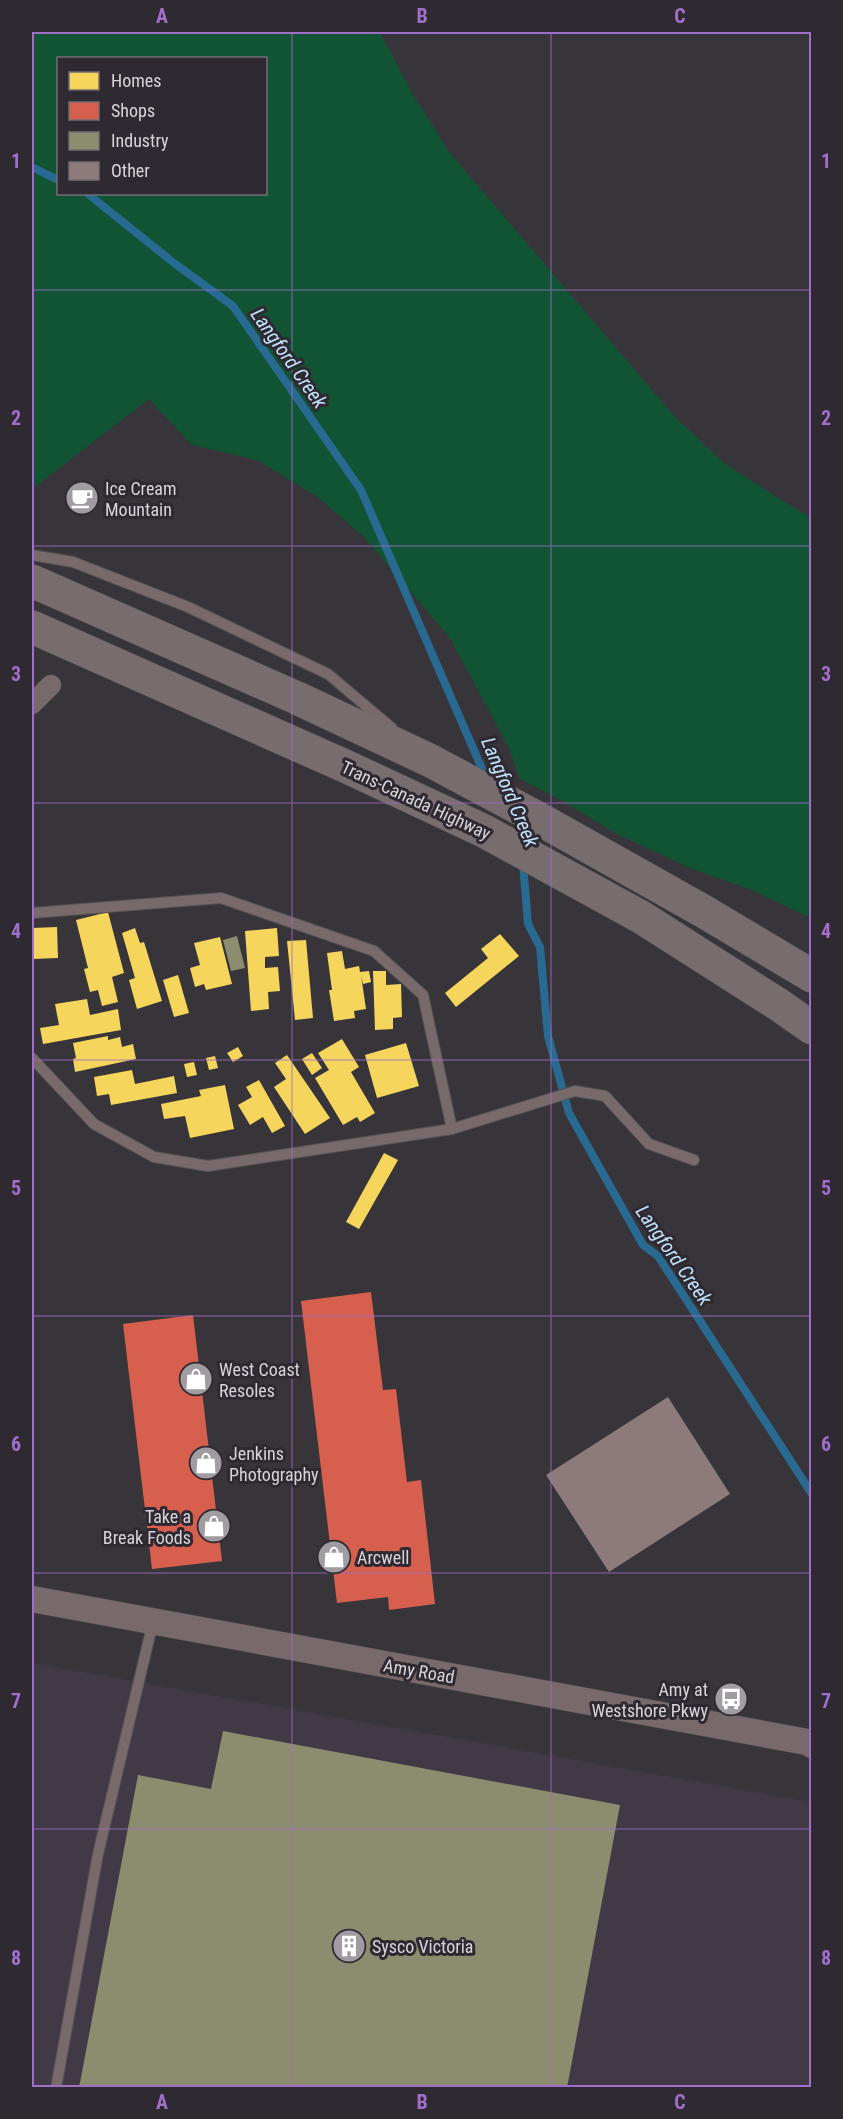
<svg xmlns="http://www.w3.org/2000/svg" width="843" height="2119" font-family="'Roboto Condensed',sans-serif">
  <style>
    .built { fill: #423947 }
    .green { fill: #115433; fill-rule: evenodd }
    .homes { fill: #f6d55c }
    .shops { fill: #d6604d }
    .industry { fill: #8c8c6e }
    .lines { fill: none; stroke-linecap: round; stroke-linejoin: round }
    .stream { stroke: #296a92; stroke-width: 8 }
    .building { fill: #8c7b7a }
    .service-casing { stroke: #555256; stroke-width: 12 }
    .minor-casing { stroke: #555256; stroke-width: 21 }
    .tertiary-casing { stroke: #555256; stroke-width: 27 }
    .trunk-casing { stroke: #555256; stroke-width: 34 }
    .service { stroke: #78696a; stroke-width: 10 }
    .minor { stroke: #78696a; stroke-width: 20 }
    .tertiary { stroke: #78696a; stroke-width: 26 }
    .trunk { stroke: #776c6e; stroke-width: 33 }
    .grid { fill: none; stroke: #a06fca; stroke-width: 1.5; stroke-opacity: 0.55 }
    .labels { text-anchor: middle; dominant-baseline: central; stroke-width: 6; stroke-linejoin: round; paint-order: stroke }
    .poi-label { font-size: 18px; fill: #d8d4da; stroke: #2f2931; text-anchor: start }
    .street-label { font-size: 18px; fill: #d8d4da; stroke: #2f2931 }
    .water-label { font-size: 20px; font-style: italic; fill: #c1e5fe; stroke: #2f2931 }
    .neatline { fill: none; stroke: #a06fca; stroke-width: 2 }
    .grid-label { font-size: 20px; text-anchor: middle; font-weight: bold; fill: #a06fca }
  </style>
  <rect width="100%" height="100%" fill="#38353a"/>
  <path class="built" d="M32 1663 811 1802V2087H32Z"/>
  <path class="green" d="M32 32H380L413 95 450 153 675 417 724 463 786 503 811 517V918L752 890 690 868 615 833 566 803 520 779 509 748 450 638 364 537 318 497 257 460 192 445 149 399 32 489ZM58 58H266V194H58Z"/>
  <g class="homes">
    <path d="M108 912 124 973 112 977 118 1002 102 1006 98 990 90 992 84 969 88 968 76 920Z"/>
    <path d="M57 927 58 958 32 959V928Z"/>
    <path d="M135 928 140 943 144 942 162 1001 137 1009 129 980 135 978 122 933Z"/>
    <path d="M277 928 279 956 265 957V968L278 967 280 991 268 992 269 1009 251 1011 245 931Z"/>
    <path d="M500 934 519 956 456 1007 445 993 488 958 481 949Z"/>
    <path d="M220 937 232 984 206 990 204 984 195 987 190 968 200 965 194 943Z"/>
    <path d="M306 940 313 1018 295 1020 287 941Z"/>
    <path d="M342 951 345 969 359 966 360 972 369 971 371 982 363 984 361 975 366 1009 354 1011 355 1018 334 1021 329 990H332L327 953Z"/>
    <path d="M373 971H386V985L401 984 402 1017 393 1018V1029L375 1030Z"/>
    <path d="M178 975 189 1013 174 1017 163 980Z"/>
    <path d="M87 999 90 1015 118 1009 121 1030 43 1044 40 1028 59 1025 55 1004Z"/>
    <path d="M108 1036V1040L120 1037 122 1047 133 1044 136 1059 75 1072 73 1059 76 1058 73 1043Z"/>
    <path d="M342 1039 359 1067 351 1072 375 1113 360 1122 357 1117 343 1125 315 1078 329 1070 318 1053Z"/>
    <path d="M406 1043 419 1086 377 1098 365 1055Z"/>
    <path d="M238 1047 243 1056 233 1062 227 1053Z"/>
    <path d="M312 1053 322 1068 312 1075 302 1059Z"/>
    <path d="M287 1055 330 1118 305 1134 274 1087 286 1079 275 1063Z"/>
    <path d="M215 1056 218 1068 209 1070 206 1058Z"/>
    <path d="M194 1062 197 1075 187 1077 184 1064Z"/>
    <path d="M132 1070 135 1084 174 1076 177 1093 111 1105 109 1094 97 1096 94 1077Z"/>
    <path d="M259 1080 285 1126 272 1133 263 1117 250 1125 238 1105 252 1097 246 1087Z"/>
    <path d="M225 1085 234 1129 190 1138 185 1116 164 1119 161 1104 201 1096 199 1090Z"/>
    <path d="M384 1153 398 1160 359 1229 346 1222Z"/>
  </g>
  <g class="shops">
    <path d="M371 1292 383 1390 396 1389 407 1482 421 1480 435 1604 389 1610 388 1597 337 1603 301 1301Z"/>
    <path d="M193 1315 222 1561 152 1569 123 1324Z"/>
  </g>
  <g class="industry">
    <path d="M237 936 245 968 231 971 223 940Z"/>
    <path d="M223 1731 620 1805 567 2088H79L138 1775 211 1789Z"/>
  </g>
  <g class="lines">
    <g class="stream">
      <path d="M32 167 58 180"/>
      <path d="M88 194 174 263 233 306 361 490 486 778"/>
      <path d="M523 864 528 924 540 947 548 1036 569 1113 643 1245 658 1256 812 1494"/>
    </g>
  </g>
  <path class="building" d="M668 1397 730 1494 609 1572 546 1475Z"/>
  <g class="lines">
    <defs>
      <g id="service">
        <path d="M32 555 73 562 188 607 328 674 392 728"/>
        <path d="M32 913 221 898 374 951 423 995 452 1129"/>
        <path d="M32 1058 94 1124 154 1157 208 1166 452 1129 575 1091 605 1096 649 1144 694 1160"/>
        <path d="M56 2088 98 1854 153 1622"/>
      </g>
      <path id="minor" d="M32 704 51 685"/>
      <path id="tertiary" d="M32 1599 807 1742 812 1745"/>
      <g id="trunk">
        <path d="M32 581 297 698 431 761 543 821 703 911 812 976"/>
        <path d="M32 627 345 766 484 831 641 917 779 1005 812 1028"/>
      </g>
    </defs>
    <use href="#service" class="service-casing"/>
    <use href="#minor" class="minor-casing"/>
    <use href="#tertiary" class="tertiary-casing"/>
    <use href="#trunk" class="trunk-casing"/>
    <use href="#service" class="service"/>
    <use href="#minor" class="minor"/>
    <use href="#tertiary" class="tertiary"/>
    <use href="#trunk" class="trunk"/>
  </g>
  <path class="grid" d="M292 32V2088M551 32V2088M32 290H812M32 546H812M32 803H812M32 1060H812M32 1316H812M32 1573H812M32 1829H812"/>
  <defs>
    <symbol id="cafe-disc" viewBox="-11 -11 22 22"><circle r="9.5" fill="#a09ca2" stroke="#2f2931"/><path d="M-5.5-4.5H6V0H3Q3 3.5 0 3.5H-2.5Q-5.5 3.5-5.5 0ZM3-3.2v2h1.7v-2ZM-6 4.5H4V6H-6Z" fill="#fff"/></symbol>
    <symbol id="shop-disc" viewBox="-11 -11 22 22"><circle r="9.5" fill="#a09ca2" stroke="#2f2931"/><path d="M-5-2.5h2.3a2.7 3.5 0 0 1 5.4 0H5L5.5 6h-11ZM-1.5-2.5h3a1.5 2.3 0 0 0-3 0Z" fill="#fff"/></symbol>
    <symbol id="bus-disc" viewBox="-11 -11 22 22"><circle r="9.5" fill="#a09ca2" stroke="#2f2931"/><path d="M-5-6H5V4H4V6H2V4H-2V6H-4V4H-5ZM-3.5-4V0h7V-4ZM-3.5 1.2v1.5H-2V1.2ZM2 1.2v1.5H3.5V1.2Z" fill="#fff"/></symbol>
    <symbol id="building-disc" viewBox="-11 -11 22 22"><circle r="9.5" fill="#a09ca2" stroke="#2f2931"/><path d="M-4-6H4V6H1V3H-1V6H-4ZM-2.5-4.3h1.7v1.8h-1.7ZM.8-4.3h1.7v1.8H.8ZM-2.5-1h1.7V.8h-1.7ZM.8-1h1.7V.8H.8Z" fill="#fff"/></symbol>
  </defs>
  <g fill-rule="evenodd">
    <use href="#cafe-disc" x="63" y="479" width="38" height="38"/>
    <use href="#shop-disc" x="177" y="1360" width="38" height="38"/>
    <use href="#shop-disc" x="187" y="1444" width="38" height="38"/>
    <use href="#shop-disc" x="195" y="1507" width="38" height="38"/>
    <use href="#shop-disc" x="315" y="1538" width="38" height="38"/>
    <use href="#bus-disc" x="712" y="1680" width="38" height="38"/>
    <use href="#building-disc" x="330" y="1927" width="38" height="38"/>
  </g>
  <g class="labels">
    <g class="poi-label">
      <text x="105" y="488">Ice Cream<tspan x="105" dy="21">Mountain</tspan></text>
      <text x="219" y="1369">West Coast<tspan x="219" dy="21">Resoles</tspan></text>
      <text x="229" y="1453">Jenkins<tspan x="229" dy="21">Photography</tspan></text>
      <text x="191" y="1516" text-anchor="end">Take a<tspan x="191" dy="21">Break Foods</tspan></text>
      <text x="357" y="1557">Arcwell</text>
      <text x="708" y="1689" text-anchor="end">Amy at<tspan x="708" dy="21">Westshore Pkwy</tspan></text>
      <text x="372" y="1946">Sysco Victoria</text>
    </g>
    <g class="street-label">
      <text transform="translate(416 800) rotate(25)">Trans-Canada Highway</text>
      <text transform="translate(419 1671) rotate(10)">Amy Road</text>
    </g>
    <g class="water-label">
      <text transform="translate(289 358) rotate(55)">Langford Creek</text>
      <text transform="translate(510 792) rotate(67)">Langford Creek</text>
      <text transform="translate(674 1255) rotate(55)">Langford Creek</text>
    </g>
  </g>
  <rect width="843" height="2119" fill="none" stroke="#2f2931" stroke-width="66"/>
  <rect x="57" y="57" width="210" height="138" fill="#2f2931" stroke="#736d75" stroke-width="1.5"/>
  <rect x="69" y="72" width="30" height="18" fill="#f6d55c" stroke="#736d75" stroke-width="1.5"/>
  <text x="111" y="87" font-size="18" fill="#d8d4da">Homes</text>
  <rect x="69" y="102" width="30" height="18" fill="#d6604d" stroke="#736d75" stroke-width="1.5"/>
  <text x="111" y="117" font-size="18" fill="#d8d4da">Shops</text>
  <rect x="69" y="132" width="30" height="18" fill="#8c8c6e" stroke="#736d75" stroke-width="1.5"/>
  <text x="111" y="147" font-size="18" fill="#d8d4da">Industry</text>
  <rect x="69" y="162" width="30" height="18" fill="#8c7b7a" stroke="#736d75" stroke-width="1.5"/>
  <text x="111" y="177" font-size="18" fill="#d8d4da">Other</text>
  <rect x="33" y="33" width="777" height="2053" class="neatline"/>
  <g class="grid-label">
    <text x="162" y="23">A</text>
    <text x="422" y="23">B</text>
    <text x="680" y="23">C</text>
    <text x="16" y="168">1</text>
    <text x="826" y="168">1</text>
    <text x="16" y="425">2</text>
    <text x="826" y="425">2</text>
    <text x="16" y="681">3</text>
    <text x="826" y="681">3</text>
    <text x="16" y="938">4</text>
    <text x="826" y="938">4</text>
    <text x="16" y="1195">5</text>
    <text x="826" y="1195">5</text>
    <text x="16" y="1451">6</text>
    <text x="826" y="1451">6</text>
    <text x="16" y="1708">7</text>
    <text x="826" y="1708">7</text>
    <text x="16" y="1965">8</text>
    <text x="826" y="1965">8</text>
    <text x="162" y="2109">A</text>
    <text x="422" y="2109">B</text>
    <text x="680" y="2109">C</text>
  </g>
</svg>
